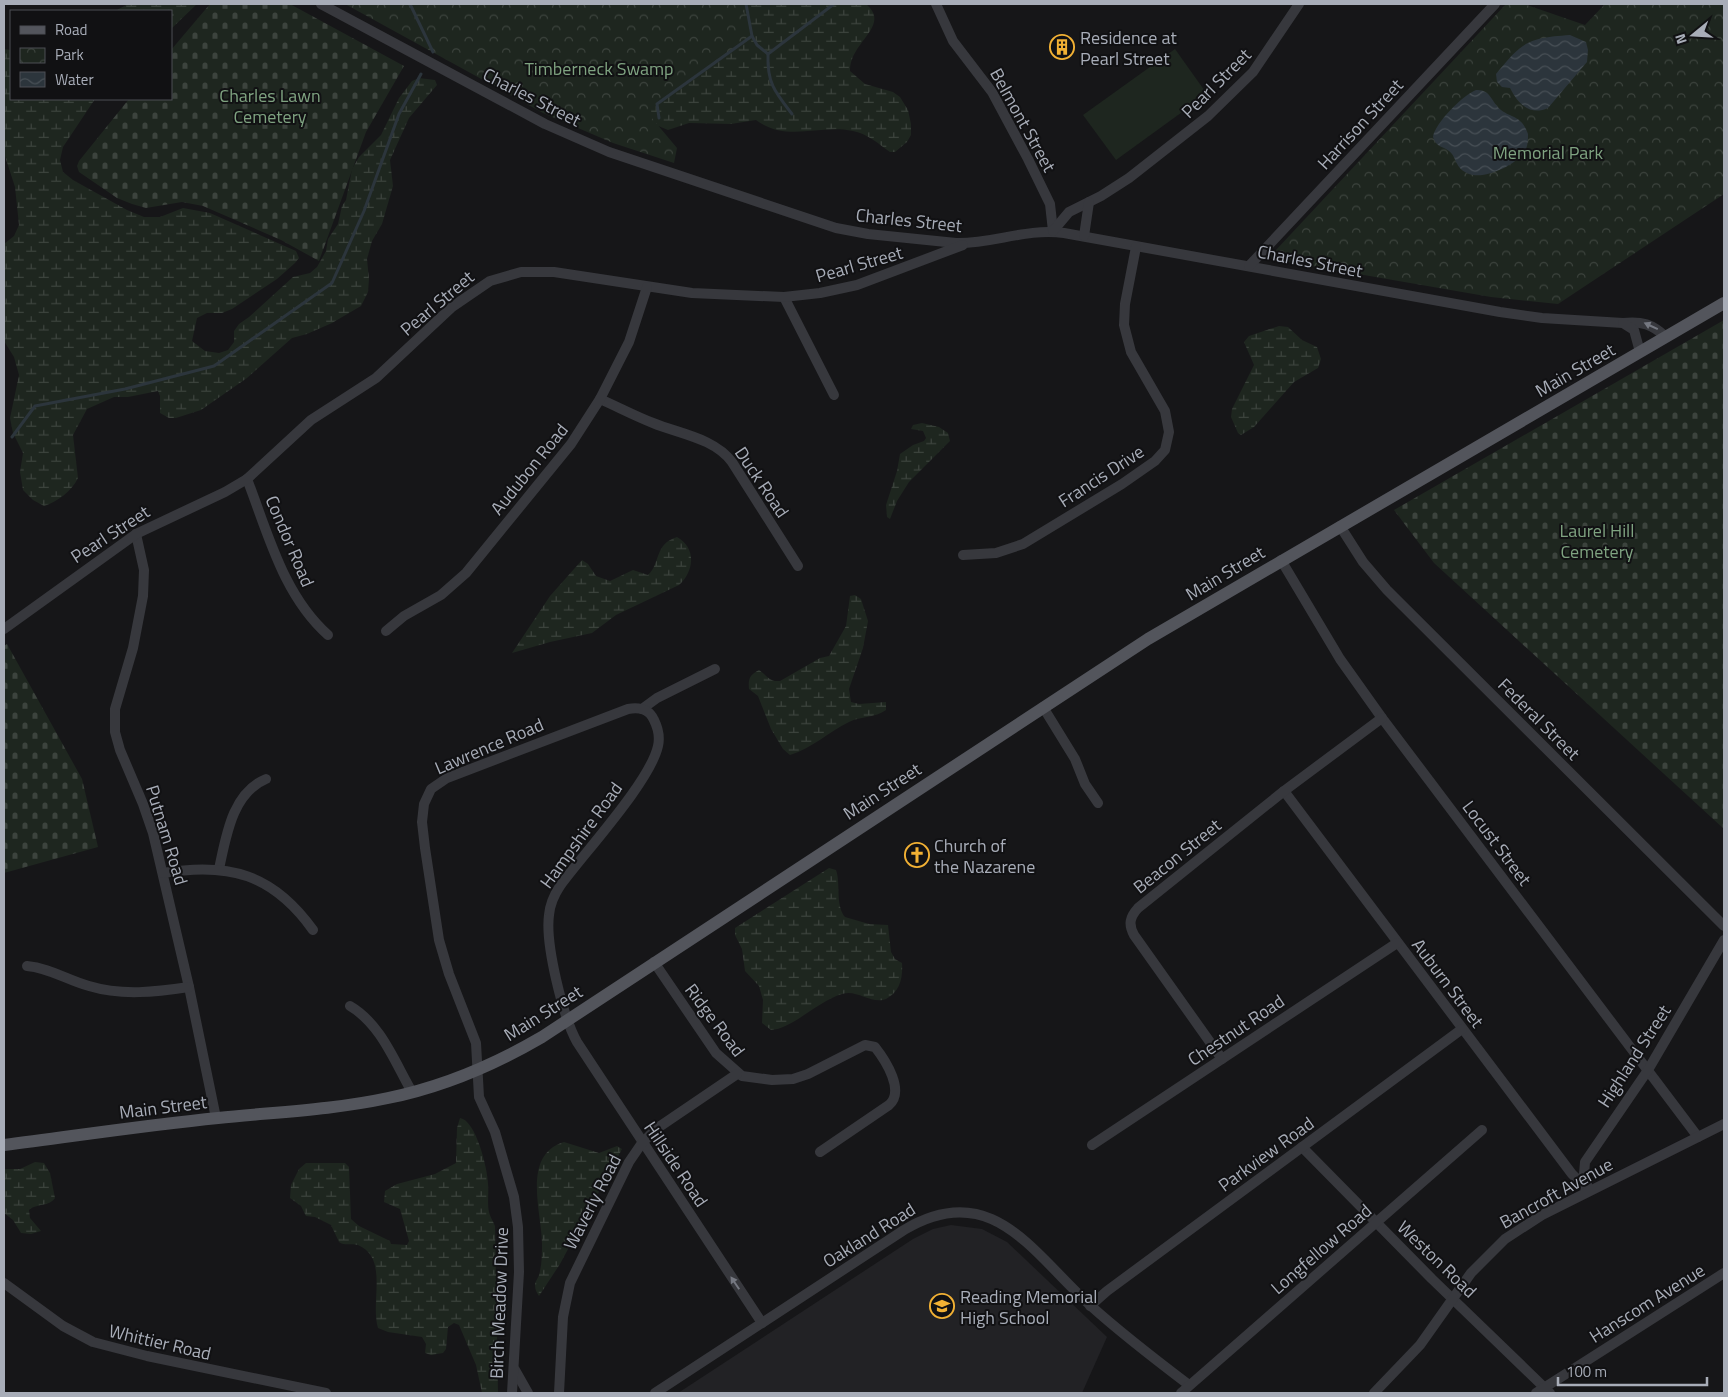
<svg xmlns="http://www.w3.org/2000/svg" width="1728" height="1397" font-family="'Titillium Web',sans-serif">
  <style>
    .built { fill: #222225 }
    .grass { fill: #1e261f }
    .wetland { fill: url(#wetland-marsh) }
    .cemetery { fill: url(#cemetery-stones) }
    .park { fill: url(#park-crowns) }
    .water { fill: url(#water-waves) }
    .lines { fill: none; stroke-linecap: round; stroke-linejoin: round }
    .stream { stroke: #2c353c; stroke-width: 3 }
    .minor { stroke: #37383d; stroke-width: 10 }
    .major { stroke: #53555c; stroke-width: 12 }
    .oneway { fill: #757881 }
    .labels { text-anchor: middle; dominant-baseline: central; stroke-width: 4; stroke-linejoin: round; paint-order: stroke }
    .poi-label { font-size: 18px; fill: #a8adb8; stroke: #111113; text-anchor: start }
    .park-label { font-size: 18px; fill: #7fa381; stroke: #111113 }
    .street-label { font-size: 18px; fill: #a8adb8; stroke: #111113 }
  </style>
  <defs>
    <pattern id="wetland-marsh" width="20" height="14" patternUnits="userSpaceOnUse" patternTransform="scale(1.25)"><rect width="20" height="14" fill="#1e261f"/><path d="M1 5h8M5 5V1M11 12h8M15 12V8" fill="none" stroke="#3c433d"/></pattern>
    <pattern id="cemetery-stones" width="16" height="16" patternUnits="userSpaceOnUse" patternTransform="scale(1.25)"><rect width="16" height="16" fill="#1e261f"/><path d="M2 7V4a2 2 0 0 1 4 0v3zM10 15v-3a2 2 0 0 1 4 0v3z" fill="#3c433d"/></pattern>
    <pattern id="park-crowns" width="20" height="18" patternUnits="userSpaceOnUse" patternTransform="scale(1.25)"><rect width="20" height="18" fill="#1e261f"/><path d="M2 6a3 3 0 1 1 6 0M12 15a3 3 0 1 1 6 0" fill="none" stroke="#3c433d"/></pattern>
    <pattern id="water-waves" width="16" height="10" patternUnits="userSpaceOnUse" patternTransform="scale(1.25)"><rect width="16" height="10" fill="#2c353c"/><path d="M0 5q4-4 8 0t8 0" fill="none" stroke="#485056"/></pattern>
  </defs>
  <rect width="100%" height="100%" fill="#161618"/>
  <path class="built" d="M951 1225 982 1229 1007 1242 1107 1337 1082 1393H678L913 1239 933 1229Z"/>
  <path class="grass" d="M1175 49 1207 94 1116 160 1083 115Z"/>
  <g class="wetland">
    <path d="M128 4H197L171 29V11H115Z"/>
    <path d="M364 4H866C892 26 849 42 850 71L865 84 893 92 900 97 908 110 911 124V135L907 142 895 152H890C879 144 866 133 853 131 818 124 787 143 756 120L731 124 689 123 668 130Z"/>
    <path d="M4 49 11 50V99H95L63 147 60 160 63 172 73 180 127 210 144 217H160L183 208 210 213 296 251 299 258 295 263 277 279 232 309 222 313H207L197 318 192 341 205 351 219 353 228 350 234 342V331L239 324 249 317 293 277 310 273 317 267 326 251 328 239 338 224 342 206 346 200 352 169 359 157 381 135 399 98 412 81 419 78 435 80 437 85 409 118 390 160 393 186 382 224 372 241 367 259 369 279 368 292 361 306 332 323 307 334 292 338 247 378 201 410 176 418H169L160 413V396L158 391 128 397H114L87 409 73 435 78 478C72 491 57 502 44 506L33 500 23 490 20 472 23 453 13 433 10 418 19 375 14 357 4 341V244L14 236 19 225 15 187 4 153Z"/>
    <path d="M1279 326 1288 327 1302 340 1317 347 1321 359 1318 368 1294 382 1254 427 1241 435 1238 433 1231 417 1232 409 1254 365 1244 342 1249 336Z"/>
    <path d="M922 423 939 427 948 433 950 441 909 482 897 501 890 519 887 517 886 505 897 471 900 454 913 445 924 441 926 438 923 431 911 429 913 425Z"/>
    <path d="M677 537C697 548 694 572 679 585L616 615 592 633 550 642 512 653 550 596 582 560 588 564 596 576 610 581 633 570 648 575C661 563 654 544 677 537Z"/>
    <path d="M855 595 861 599 868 621 863 648 849 689 851 702 859 704 886 702V710C875 718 861 716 849 722 828 732 813 748 790 755L783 749 771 729 758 696 749 689C748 678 750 675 759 670 768 676 769 682 780 681L820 658 829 656 846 626 850 596Z"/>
    <path d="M829 868 836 870C841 884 835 905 845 917L869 924 888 925 891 952 895 959 902 963C903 978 900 992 886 999 872 1005 857 989 842 994 818 1001 792 1029 771 1030L762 1023 763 1000 759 986 745 971 742 949 735 935V928Z"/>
    <path d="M460 1118C476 1120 488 1170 488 1184 489 1193 487 1203 489 1212 490 1217 493 1221 495 1226L498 1393H482L476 1365 459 1325 454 1323 448 1327 446 1349 443 1353 431 1355 425 1353 426 1344 422 1337 388 1332 378 1328C370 1302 389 1258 358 1245 352 1243 344 1246 339 1242L331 1225 315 1217 306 1216 301 1206 290 1198 291 1185 299 1169 306 1163H345L349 1167 351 1219 359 1226 390 1241 391 1244 407 1245 409 1241 400 1209 384 1202 385 1191 397 1184 435 1174 456 1163 457 1128Z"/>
    <path d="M564 1142 599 1153 617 1146 622 1149 560 1264 539 1296C537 1293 535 1290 535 1285 535 1282 538 1278 539 1275 542 1265 542 1254 542 1244 542 1213 521 1155 564 1142Z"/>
    <path d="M35 1162 44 1163 50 1173 55 1198C49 1207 37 1203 29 1210L30 1218 41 1231 31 1234 21 1233 13 1220 4 1213V1169H20Z"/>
  </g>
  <g class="cemetery">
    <path d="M210 4H290L404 66 366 132 319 261 281 240 203 206 182 202 146 208 132 204 117 198 79 172 77 166 79 161 129 99H171V50Z"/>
    <path d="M1724 320V829L1434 563 1394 510Z"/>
    <path d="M7 644 82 779 98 847 4 873V646Z"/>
  </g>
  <g class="park">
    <path d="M345 4H740L753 36 646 111 677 148 674 163 613 143 543 113Z"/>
    <path d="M1506 4H1524L1585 25 1605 4H1724V194L1558 304 1491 297 1266 258 1270 252 1276 250Z"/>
  </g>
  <g class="water">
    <path d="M1570 35 1586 42 1588 50 1587 62 1548 108C1530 116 1518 104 1510 88L1502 87 1497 82 1496 74C1523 41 1528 38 1570 35Z"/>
    <path d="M1476 90C1491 89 1491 102 1501 110 1513 119 1521 115 1528 134 1528 139 1528 144 1526 149 1519 164 1485 180 1469 174 1454 168 1457 157 1449 151 1442 146 1436 147 1433 137 1435 123 1463 95 1476 90Z"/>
  </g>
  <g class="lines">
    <g class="stream">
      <path d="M410 4 433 52"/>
      <path d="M752 36 757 45 768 54 834 4"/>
      <path d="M768 55C767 83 775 92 792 114"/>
      <path d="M659 118 657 104 752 36 746 4"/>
      <path d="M12 437 35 406 125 389 214 366 332 283 364 211 399 114 421 74"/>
    </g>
    <g class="minor">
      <path d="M321 4 545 124 609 152 836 228 868 234 956 243C993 244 1025 228 1064 233L1500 312 1542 318 1623 323C1642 321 1652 324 1666 337"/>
      <path d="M936 4 953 41 992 92 1028 159 1050 204 1053 231"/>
      <path d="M1053 231 1069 212 1101 196 1129 178 1208 116 1253 72 1299 4"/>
      <path d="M1084 236 1089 202"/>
      <path d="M1249 266 1495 4"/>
      <path d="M784 297 834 395"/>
      <path d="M1623 323 1634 330 1640 352"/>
      <path d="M600 399C618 407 635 416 653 423 680 434 714 438 732 462L798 566"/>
      <path d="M247 479C268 533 283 595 328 635"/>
      <path d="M1340 526 1363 562 1387 590 1724 926"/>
      <path d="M136 534 144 570 143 596 133 648 115 709V732L120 750 143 804 153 833 189 987 216 1118"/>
      <path d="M963 555 996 553 1023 544 1122 484 1155 461 1165 450 1169 432 1165 411 1131 352 1124 325 1125 304 1136 247"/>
      <path d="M1281 560 1340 659 1382 718 1698 1137"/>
      <path d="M4 629 136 534 225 492 247 479 311 420 376 378 452 307 490 281 521 272H554L692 293 784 297 820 293 857 285 963 245"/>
      <path d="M386 631 404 616 441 595 466 573 571 444 600 399 629 342 647 287"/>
      <path d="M1043 707 1075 759 1085 784 1098 803"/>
      <path d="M642 709 657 698 715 669"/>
      <path d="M1284 791 1572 1174 1589 1191"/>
      <path d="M219 869C226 837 232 793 266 779"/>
      <path d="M163 873C229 862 273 874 313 930"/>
      <path d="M654 962 716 1053 742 1076 772 1080 793 1079 808 1074 865 1045 875 1047C886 1061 905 1091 889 1105L820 1152"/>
      <path d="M27 966C50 968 67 980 89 986 122 996 156 992 189 987"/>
      <path d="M350 1006C381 1024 395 1063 412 1092"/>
      <path d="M1222 1059 1134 935C1128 924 1130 917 1138 908L1284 791 1382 718"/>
      <path d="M1092 1145 1397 943"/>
      <path d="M1302 1147 1432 1279 1550 1393"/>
      <path d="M1588 1188 1584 1174 1585 1162 1648 1070 1724 940"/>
      <path d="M4 1283 63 1326 93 1342 147 1356 326 1393"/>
      <path d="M1090 1306 1107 1291 1462 1029"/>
      <path d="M515 1370 528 1393"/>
      <path d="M512 1393 519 1272 518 1227 514 1197 495 1132 479 1097 476 1043 449 974 439 940 425 848 422 822 424 804 431 789 447 778 628 709C640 707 649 709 654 720 658 728 660 737 658 746 650 782 584 853 560 886 554 895 550 904 549 915 545 944 563 1017 577 1042L762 1323"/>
      <path d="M559 1393 563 1317 570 1283 629 1162 642 1143 656 1129 737 1074"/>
      <path d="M655 1393 904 1230C992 1177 1033 1254 1091 1306 1122 1334 1156 1360 1189 1385"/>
      <path d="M1181 1393 1482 1130"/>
      <path d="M1374 1393 1420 1345 1471 1273 1505 1239 1542 1215 1724 1124"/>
      <path d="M1536 1393 1724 1273"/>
    </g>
    <path class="major" d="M4 1145C75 1136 147 1125 218 1118 275 1112 332 1110 388 1098 442 1087 494 1065 542 1037L1148 639 1724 303"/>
  </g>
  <defs><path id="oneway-solid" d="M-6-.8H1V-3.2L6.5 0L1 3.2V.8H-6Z" transform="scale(1.25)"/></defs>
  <g class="oneway">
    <use href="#oneway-solid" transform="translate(1651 326) rotate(-155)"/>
    <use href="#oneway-solid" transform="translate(735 1283) rotate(-124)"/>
  </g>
  <defs>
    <symbol id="building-ring" viewBox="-11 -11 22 22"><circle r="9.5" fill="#111113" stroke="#f2b134" stroke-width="1.5"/><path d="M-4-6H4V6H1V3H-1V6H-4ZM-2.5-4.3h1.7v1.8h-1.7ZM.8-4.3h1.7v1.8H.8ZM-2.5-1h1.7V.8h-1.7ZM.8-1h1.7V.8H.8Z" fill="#f2b134"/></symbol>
    <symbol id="church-ring" viewBox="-11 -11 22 22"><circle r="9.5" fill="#111113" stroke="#f2b134" stroke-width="1.5"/><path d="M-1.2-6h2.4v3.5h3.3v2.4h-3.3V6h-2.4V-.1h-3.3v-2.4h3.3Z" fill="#f2b134"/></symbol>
    <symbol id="school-ring" viewBox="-11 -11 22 22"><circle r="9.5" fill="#111113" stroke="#f2b134" stroke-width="1.5"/><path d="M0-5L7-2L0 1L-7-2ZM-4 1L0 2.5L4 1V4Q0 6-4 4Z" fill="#f2b134"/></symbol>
  </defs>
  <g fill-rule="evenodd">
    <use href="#building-ring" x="1048" y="33" width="28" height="28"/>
    <use href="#church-ring" x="903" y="841" width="28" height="28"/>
    <use href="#school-ring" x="928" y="1292" width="28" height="28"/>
  </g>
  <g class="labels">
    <g class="poi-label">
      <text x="1080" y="37">Residence at<tspan x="1080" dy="21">Pearl Street</tspan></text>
      <text x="934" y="845">Church of<tspan x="934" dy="21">the Nazarene</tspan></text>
      <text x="960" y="1296">Reading Memorial<tspan x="960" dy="21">High School</tspan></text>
    </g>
    <g class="park-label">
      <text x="599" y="68">Timberneck Swamp</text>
      <text x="270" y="95">Charles Lawn<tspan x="270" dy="21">Cemetery</tspan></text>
      <text x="1548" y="152">Memorial Park</text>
      <text x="1597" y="530">Laurel Hill<tspan x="1597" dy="21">Cemetery</tspan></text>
    </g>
    <g class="street-label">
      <text transform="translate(1216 83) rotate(-45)">Pearl Street</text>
      <text transform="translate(532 97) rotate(27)">Charles Street</text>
      <text transform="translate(1023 120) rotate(61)">Belmont Street</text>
      <text transform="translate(1360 124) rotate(-47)">Harrison Street</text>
      <text transform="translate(909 220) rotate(6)">Charles Street</text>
      <text transform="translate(1310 261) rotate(11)">Charles Street</text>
      <text transform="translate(859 264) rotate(-16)">Pearl Street</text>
      <text transform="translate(437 303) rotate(-40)">Pearl Street</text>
      <text transform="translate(1575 370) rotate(-30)">Main Street</text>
      <text transform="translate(529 469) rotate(-51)">Audubon Road</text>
      <text transform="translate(1101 476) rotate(-33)">Francis Drive</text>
      <text transform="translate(762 482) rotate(56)">Duck Road</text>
      <text transform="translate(110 534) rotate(-33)">Pearl Street</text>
      <text transform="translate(290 541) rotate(67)">Condor Road</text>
      <text transform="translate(1225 573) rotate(-31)">Main Street</text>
      <text transform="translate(1539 719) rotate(45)">Federal Street</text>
      <text transform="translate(489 746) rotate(-23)">Lawrence Road</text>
      <text transform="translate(882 791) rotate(-33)">Main Street</text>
      <text transform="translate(167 835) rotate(73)">Putnam Road</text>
      <text transform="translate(581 835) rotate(-54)">Hampshire Road</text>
      <text transform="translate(1497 843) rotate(53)">Locust Street</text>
      <text transform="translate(1177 856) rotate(-39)">Beacon Street</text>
      <text transform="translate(1448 983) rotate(53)">Auburn Street</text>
      <text transform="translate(543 1013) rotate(-32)">Main Street</text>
      <text transform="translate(715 1020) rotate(53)">Ridge Road</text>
      <text transform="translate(1236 1030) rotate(-34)">Chestnut Road</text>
      <text transform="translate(1634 1056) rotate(-57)">Highland Street</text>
      <text transform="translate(163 1107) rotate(-7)">Main Street</text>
      <text transform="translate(1266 1154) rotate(-36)">Parkview Road</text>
      <text transform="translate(676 1164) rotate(56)">Hillside Road</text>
      <text transform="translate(1556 1193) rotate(-29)">Bancroft Avenue</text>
      <text transform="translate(592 1202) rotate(-63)">Waverly Road</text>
      <text transform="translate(869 1235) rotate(-32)">Oakland Road</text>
      <text transform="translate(1321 1249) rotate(-41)">Longfellow Road</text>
      <text transform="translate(1437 1259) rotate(44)">Weston Road</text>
      <text transform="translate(499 1303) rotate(-88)">Birch Meadow Drive</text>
      <text transform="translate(1647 1303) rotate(-32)">Hanscom Avenue</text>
      <text transform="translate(160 1342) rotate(13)">Whittier Road</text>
    </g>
  </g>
  <rect width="1728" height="1397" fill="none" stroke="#a8adb8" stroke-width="10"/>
  <rect x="10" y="10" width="162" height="90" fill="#111113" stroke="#4d4f55"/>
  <rect x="20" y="26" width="25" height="8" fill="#53555c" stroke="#4d4f55"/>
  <text x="55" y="35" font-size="15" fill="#a8adb8">Road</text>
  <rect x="20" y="48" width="25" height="15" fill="url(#park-crowns)" stroke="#4d4f55"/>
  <text x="55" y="60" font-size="15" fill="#a8adb8">Park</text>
  <rect x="20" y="72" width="25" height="15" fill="url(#water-waves)" stroke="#4d4f55"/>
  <text x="55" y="85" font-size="15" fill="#a8adb8">Water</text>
  <g transform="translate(1693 35) rotate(252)" stroke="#111113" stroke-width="4" paint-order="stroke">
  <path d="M0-4L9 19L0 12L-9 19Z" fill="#a8adb8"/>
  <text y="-8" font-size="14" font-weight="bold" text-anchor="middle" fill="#a8adb8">N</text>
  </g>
  <path d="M1558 1377v8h149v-8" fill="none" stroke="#a8adb8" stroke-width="2.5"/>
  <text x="1566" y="1377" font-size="15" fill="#a8adb8" stroke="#111113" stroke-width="4" paint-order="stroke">100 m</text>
</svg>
